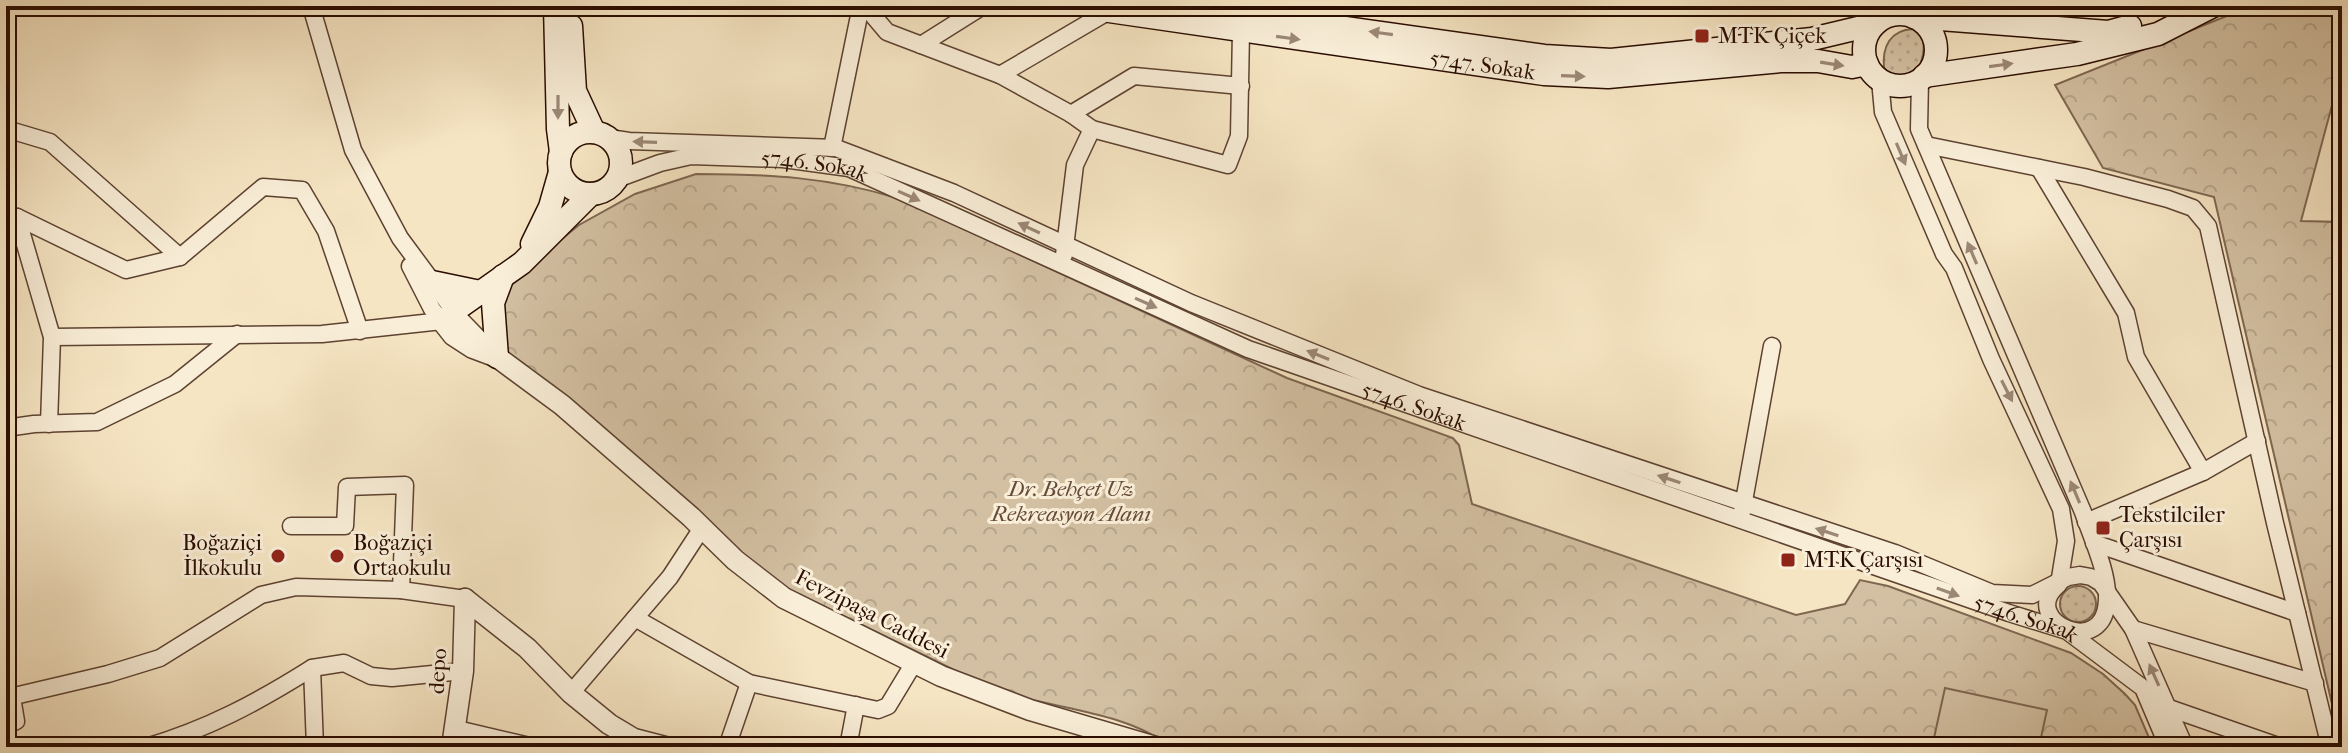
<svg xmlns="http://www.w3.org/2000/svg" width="2348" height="753" font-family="'IM FELL French Canon',serif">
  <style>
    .grass { fill: url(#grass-dots); stroke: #7e6651; stroke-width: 2 }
    .forest { fill: url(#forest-crowns); stroke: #7e6651; stroke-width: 2 }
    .pitch { fill: #d3c0a2; stroke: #7e6651; stroke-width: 2 }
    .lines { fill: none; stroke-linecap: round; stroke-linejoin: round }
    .minor-casing { stroke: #5d4231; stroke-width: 19 }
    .tertiary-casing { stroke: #5d4231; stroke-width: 23 }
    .secondary-casing { stroke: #2a0c00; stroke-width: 25 }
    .minor { stroke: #f9eed8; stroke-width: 16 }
    .tertiary { stroke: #f9eed8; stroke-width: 20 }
    .secondary { stroke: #f9eed8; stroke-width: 22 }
    .oneway { fill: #9c8877 }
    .poi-dot { fill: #8f2418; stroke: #f9eed8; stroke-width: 3 }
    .labels { text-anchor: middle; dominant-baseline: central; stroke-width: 6; stroke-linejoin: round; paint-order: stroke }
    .poi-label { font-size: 22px; fill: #2a0c00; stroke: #f9eed8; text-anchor: start }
    .street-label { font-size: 22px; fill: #2a0c00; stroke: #f9eed8 }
    .park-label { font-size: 22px; font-style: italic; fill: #654b39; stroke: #f9eed8 }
  </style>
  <defs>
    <pattern id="grass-dots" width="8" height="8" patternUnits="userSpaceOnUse" patternTransform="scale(2)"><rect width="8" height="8" fill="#d3c0a2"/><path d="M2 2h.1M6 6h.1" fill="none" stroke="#b5a48a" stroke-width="1.8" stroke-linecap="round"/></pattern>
    <pattern id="forest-crowns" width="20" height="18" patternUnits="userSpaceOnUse" patternTransform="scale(2)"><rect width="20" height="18" fill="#d3c0a2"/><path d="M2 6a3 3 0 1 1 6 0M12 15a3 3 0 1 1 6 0" fill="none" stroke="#b5a48a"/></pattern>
  </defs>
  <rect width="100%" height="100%" fill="#f6e5c3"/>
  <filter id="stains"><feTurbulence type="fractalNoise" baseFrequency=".0025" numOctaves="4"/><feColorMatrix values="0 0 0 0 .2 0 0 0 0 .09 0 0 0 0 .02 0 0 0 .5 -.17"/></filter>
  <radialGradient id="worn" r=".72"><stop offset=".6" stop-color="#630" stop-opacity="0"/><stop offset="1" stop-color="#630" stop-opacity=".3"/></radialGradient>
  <g class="grass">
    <path d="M1913 29C1927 38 1925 51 1920 65L1907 76H1891L1884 68C1882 47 1890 30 1913 29Z"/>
    <circle cx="2078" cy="604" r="18"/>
  </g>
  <g class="forest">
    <path d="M2243 6H2342V68L2301 221 2342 222V747L2214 197 2103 168 2055 85 2237 12Z"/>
    <path d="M696 174C768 174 828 177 897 198L1287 378 1453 438 1459 445 1472 504 1796 615 1845 604 1860 580 1888 586 2071 653 2103 674 2125 694 2135 705 2153 747H1170C1128 711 1045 708 993 689L772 581 506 360 499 290 579 225 635 194Z"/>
  </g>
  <g class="pitch">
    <path d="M2335 468H2342V526H2332Z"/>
    <path d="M1945 688 2047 710 2039 747H1932Z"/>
  </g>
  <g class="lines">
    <defs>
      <g id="minor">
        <path d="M311 6 353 150 400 238 460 319 496 356"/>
        <path d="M865 6 887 32 1000 75 1071 114 1092 129 1228 165 1239 136 1241 31"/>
        <path d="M921 45 983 6"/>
        <path d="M1000 75 1109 11"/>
        <path d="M1880 80 1883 112 1944 254 1954 268 1991 359 2061 509 2066 541 2059 584"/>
        <path d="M1920 80 1919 129 2083 512C2091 536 2108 572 2107 597 2107 663 2018 620 2057 586"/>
        <path d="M1071 114 1134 76 1241 86"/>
        <path d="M6 131H13L50 142 180 257 263 187 302 190 326 231 360 331"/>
        <path d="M609 138 629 141 836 148 954 193 1191 303 1419 395 1895 553 1992 593 2032 595 2068 577 2080 575 2091 577 2101 583 2133 629 2185 747"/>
        <path d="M1926 145 2084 177 2168 199 2193 208 2208 226 2275 523 2330 747"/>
        <path d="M832 148 861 6"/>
        <path d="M2039 168 2126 313 2136 357 2203 472 2257 441"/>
        <path id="s1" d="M617 179 660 163 691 156 783 159 849 168 1248 349 2009 613 2067 631 2143 688 2168 747"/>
        <path d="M17 217 52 337 49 424"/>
        <path d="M6 221 17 217 126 270 180 257"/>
        <path d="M1064 255 1075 165 1092 129"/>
        <path d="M410 266 432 309 442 321"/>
        <path d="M52 337 322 334 442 321"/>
        <path d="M6 428 34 424 97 422 175 384 237 334"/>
        <path d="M1742 512 1772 346"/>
        <path d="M2086 522 2203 472"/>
        <path d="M291 526H345L347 487 405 485 401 590"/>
        <path d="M2094 543 2297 613"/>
        <path d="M635 618 749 683 878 710 888 706 914 663"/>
        <path d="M2133 629 2315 683"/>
        <path d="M312 668 315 747"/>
        <path d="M571 693 670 577 702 528"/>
        <path d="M6 698 108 674 160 658 261 595 296 587 401 590 465 599"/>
        <path d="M2169 708 2281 747"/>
        <path d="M6 726 16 721 12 697"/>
        <path d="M457 729 534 747"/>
        <path d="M146 747C208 729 258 702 312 668L344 663 371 676 392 678 463 671"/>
        <path d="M727 747 749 683"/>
        <path d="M848 747 856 705"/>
      </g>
      <g id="tertiary">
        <path d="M454 311 442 321 453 335 473 348 497 357 562 405 691 517 735 560 784 598 941 676 1030 710 1156 747"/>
        <path d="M465 599 527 648 571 693 609 724 634 739 665 747"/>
        <path d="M452 747 463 671 465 599"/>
      </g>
      <g id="secondary">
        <path d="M555 6 558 129 561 152"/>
        <path id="s2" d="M1102 6 1109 11 1544 74 1608 77 1781 61H1818L1852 67 1867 64"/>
        <path d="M1189 6 1544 56 1611 60 1812 39 1875 24"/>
        <circle cx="1900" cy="50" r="36"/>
        <path d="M1914 17 2108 32 2130 26"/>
        <path d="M571 26 575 91 594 132"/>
        <path d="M1924 76 2077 54 2158 34 2213 6"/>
        <circle cx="590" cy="163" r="31"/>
        <path d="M532 244 550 207 560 172"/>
        <path d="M432 282 480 292"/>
        <path d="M454 311 522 263 591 194"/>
        <path d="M497 357 493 303 503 276"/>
      </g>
    </defs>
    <use href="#minor" class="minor-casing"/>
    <use href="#tertiary" class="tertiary-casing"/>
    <use href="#secondary" class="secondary-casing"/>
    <use href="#minor" class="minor"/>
    <use href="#tertiary" class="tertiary"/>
    <use href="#secondary" class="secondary"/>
  </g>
  <defs><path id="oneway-solid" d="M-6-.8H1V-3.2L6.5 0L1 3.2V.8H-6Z" transform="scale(2)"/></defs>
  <g class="oneway">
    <use href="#oneway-solid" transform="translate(1381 33) rotate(-172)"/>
    <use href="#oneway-solid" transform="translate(1288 38) rotate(8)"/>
    <use href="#oneway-solid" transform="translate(1832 64) rotate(9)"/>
    <use href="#oneway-solid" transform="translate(2001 65) rotate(-8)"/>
    <use href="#oneway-solid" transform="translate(1573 76) rotate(2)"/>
    <use href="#oneway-solid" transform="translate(558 107) rotate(90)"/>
    <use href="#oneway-solid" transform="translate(645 142) rotate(-178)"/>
    <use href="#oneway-solid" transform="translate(1901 154) rotate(67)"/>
    <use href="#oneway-solid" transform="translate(909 196) rotate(24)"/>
    <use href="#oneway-solid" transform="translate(1029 228) rotate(-155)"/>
    <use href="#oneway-solid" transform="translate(1972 253) rotate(-113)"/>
    <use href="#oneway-solid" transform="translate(1146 303) rotate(24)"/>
    <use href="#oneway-solid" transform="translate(1318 355) rotate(-158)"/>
    <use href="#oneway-solid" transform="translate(2007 391) rotate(63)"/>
    <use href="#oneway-solid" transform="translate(1669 479) rotate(-162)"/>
    <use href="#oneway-solid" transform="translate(2075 492) rotate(-113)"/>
    <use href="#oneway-solid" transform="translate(1827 532) rotate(-162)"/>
    <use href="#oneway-solid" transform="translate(1948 592) rotate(20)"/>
    <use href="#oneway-solid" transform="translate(2154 675) rotate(-114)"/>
  </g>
  <g class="poi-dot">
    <rect x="1694" y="28" width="16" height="16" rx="4"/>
    <rect x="2095" y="520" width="16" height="16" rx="4"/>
    <circle cx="278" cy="556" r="8"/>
    <circle cx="337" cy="556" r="8"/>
    <rect x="1780" y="552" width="16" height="16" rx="4"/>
  </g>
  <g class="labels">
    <g class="poi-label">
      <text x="1718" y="36">MTK Çiçek</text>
      <text x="2119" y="515">Tekstilciler<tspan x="2119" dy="25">Çarşısı</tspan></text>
      <text x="262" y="543" text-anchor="end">Boğaziçi<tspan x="262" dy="25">İlkokulu</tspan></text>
      <text x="353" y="543">Boğaziçi<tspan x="353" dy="25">Ortaokulu</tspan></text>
      <text x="1804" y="560">MTK Çarşısı</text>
    </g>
    <g class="street-label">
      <text stroke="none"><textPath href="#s2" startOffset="386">5747. Sokak</textPath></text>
      <text stroke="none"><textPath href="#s1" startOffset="202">5746. Sokak</textPath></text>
      <text stroke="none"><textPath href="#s1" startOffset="850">5746. Sokak</textPath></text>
      <text transform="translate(872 614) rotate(27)">Fevzipaşa Caddesi</text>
      <text stroke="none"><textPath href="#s1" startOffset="1498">5746. Sokak</textPath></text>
      <text transform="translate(438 671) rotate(-86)">depo</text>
    </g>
    <g class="park-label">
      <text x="1071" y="489">Dr. Behçet Uz<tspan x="1071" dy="25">Rekreasyon Alanı</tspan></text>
    </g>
  </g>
  <rect width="2348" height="753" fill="none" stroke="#f6e5c3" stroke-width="32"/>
  <rect x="8" y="8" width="2332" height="737" fill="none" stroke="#2a0c00" stroke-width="4"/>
  <rect x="16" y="16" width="2316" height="721" fill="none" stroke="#2a0c00" stroke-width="2"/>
  <rect width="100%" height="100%" filter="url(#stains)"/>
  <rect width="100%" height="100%" fill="url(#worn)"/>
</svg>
